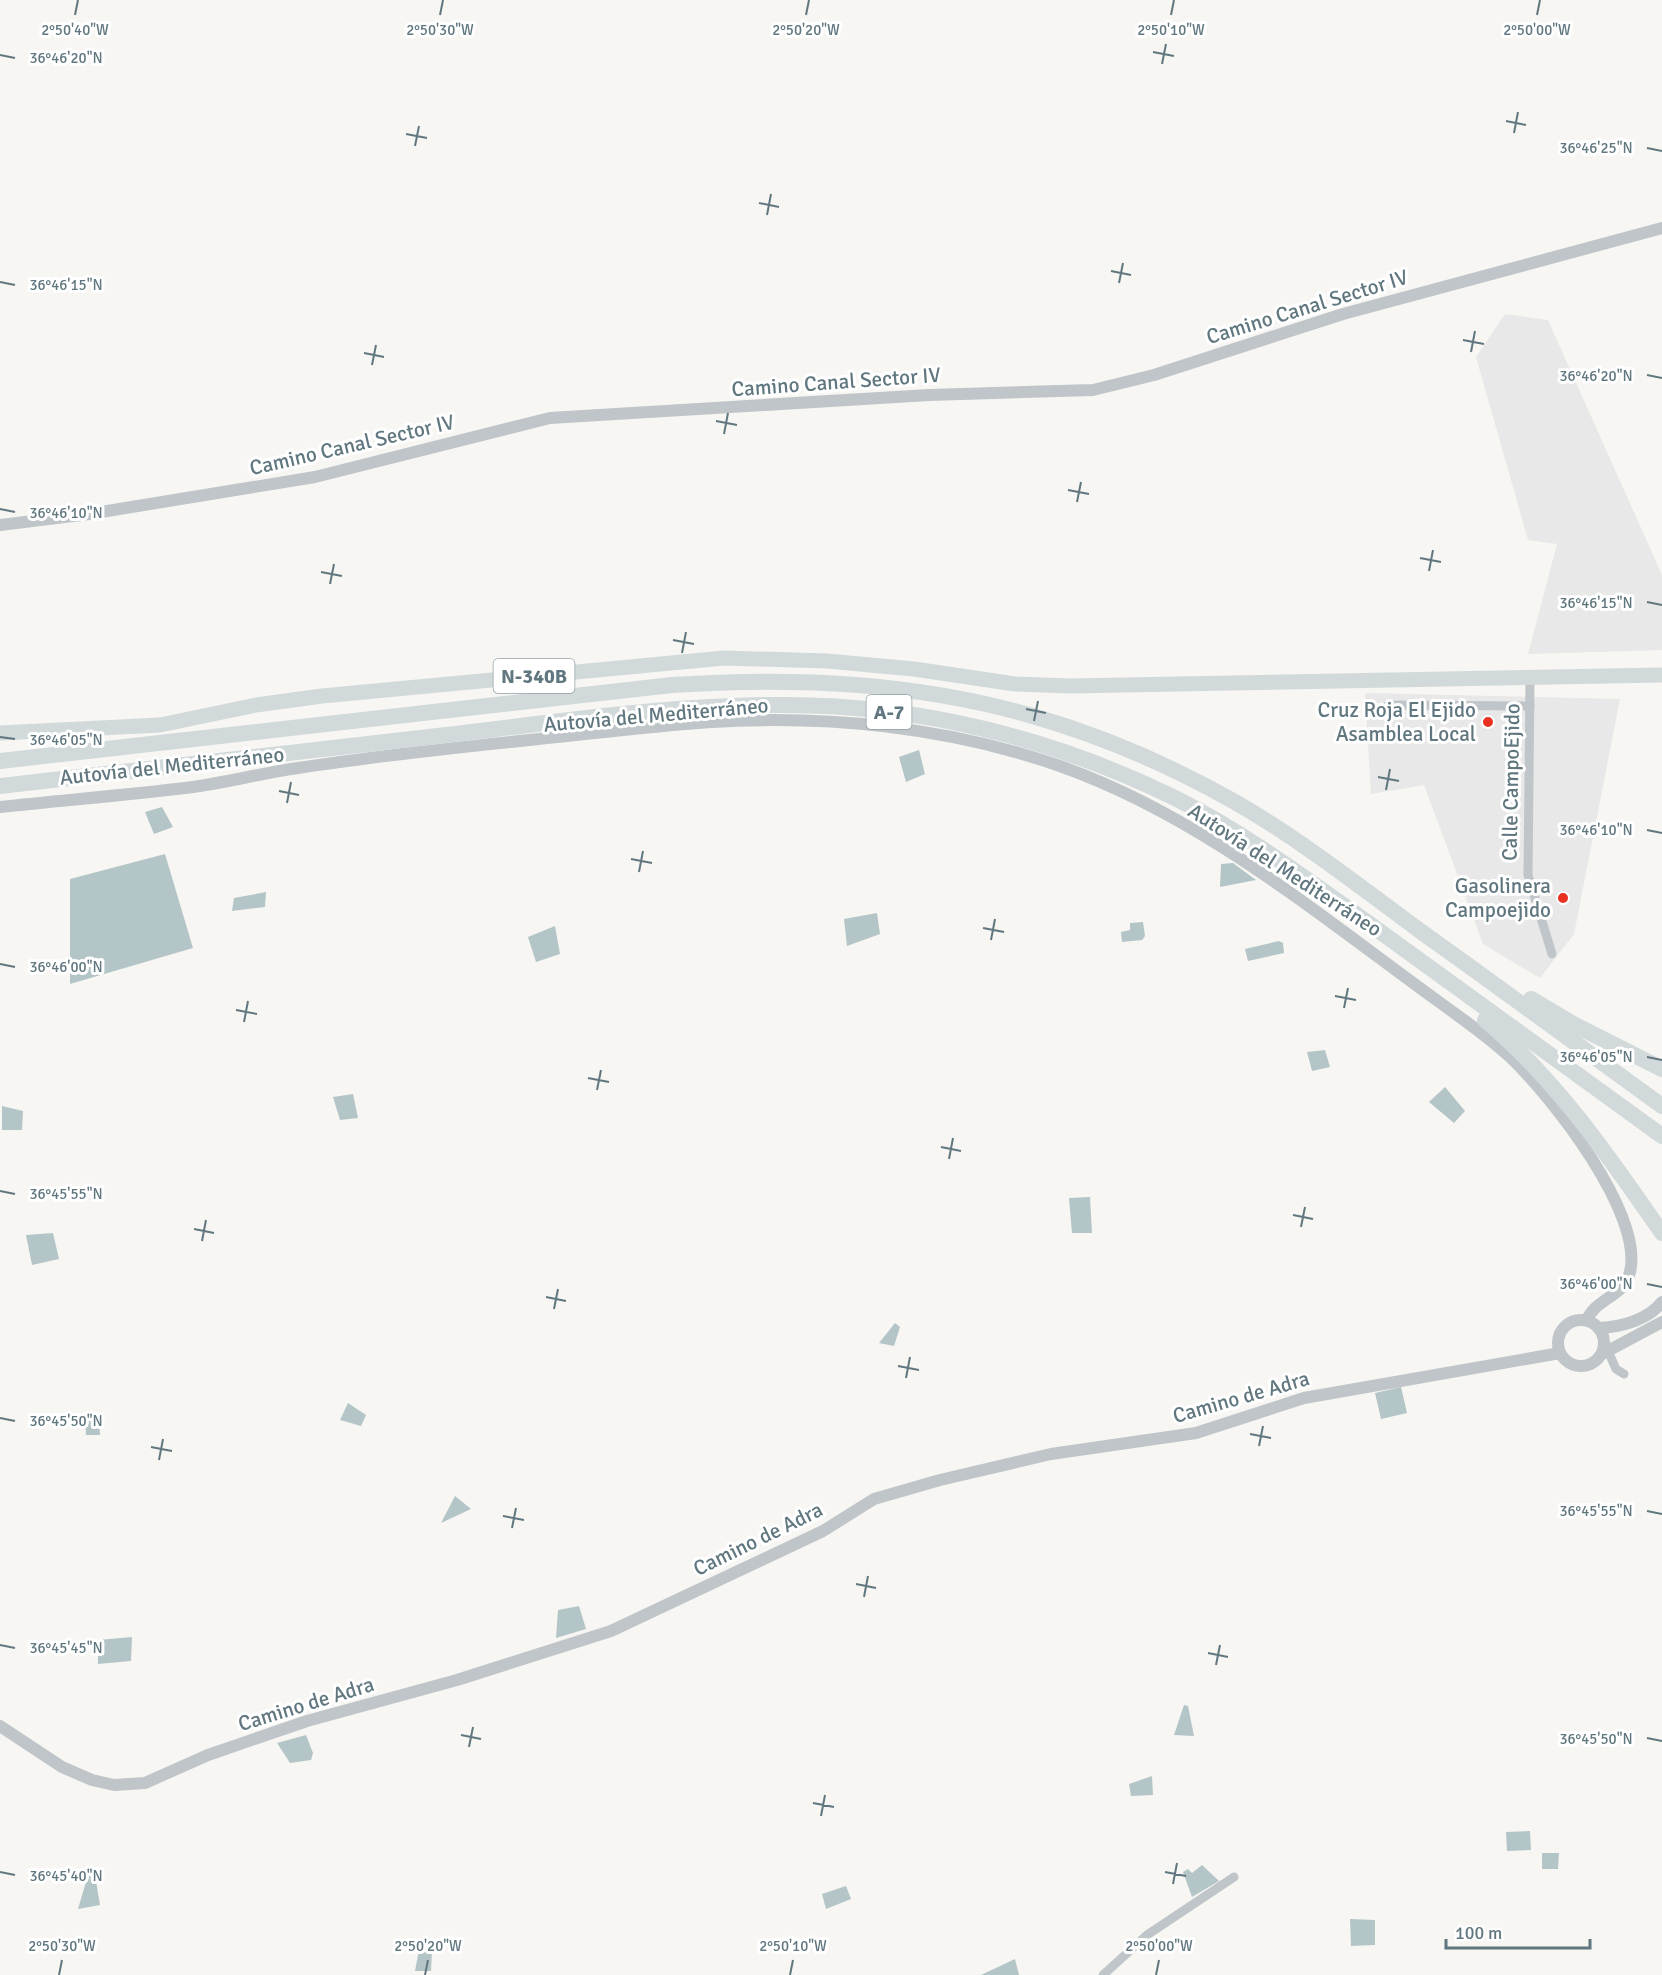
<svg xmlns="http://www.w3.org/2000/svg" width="1662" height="1975" font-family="Signika,sans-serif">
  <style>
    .built { fill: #e7e8e7 }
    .water { fill: #b4c5c7 }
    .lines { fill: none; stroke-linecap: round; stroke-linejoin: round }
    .minor { stroke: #bfc5c8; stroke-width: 9 }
    .tertiary { stroke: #bfc5c8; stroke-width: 12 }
    .primary { stroke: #d2d9db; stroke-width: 15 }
    .motorway { stroke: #d2d9db; stroke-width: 16 }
    .ticks { fill: none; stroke: #61777f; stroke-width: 2 }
    .poi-dot { fill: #e93021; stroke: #fff; stroke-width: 2 }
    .labels { text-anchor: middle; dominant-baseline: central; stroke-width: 6; stroke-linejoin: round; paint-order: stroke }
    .shield { fill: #fff; stroke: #90a0a5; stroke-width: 1.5 }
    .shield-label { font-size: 20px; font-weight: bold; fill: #61777f }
    .street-label { font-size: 21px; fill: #61777f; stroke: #fff }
    .poi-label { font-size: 21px; fill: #61777f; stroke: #fff; text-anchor: end }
    .ticks-label { font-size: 15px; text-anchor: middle; fill: #61777f; stroke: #fff; stroke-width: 6; stroke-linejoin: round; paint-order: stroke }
  </style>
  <rect width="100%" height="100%" fill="#f7f6f3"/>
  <g class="built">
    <path d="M1505 314 1548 320 1662 575V650L1528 654 1557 544 1528 540 1476 357Z"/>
    <path d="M1365 693 1620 699 1574 934 1540 978 1483 944 1424 785 1371 794Z"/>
  </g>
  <g class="water">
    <path d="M919 750 925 774 906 782 899 757Z"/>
    <path d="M162 807 173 827 154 834 145 812Z"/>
    <path d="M165 854 193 948 70 984V879Z"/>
    <path d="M1233 863 1256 880 1220 887 1221 864Z"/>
    <path d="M266 892 265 907 232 911 234 898Z"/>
    <path d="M877 913 880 934 847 946 844 919Z"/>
    <path d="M1143 922 1145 936 1142 940 1122 942 1121 932 1130 930V923Z"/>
    <path d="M555 926 560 954 536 962 528 937Z"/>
    <path d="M1279 941 1283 943 1284 953 1248 961 1245 949Z"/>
    <path d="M1325 1050 1330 1067 1312 1071 1307 1052Z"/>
    <path d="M1445 1087 1465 1111 1454 1123 1429 1102Z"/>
    <path d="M353 1094 358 1118 340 1120 333 1097Z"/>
    <path d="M2 1106 23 1111 22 1130H2Z"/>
    <path d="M1090 1197 1092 1233H1072L1069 1198Z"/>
    <path d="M53 1233 59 1259 32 1265 26 1235Z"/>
    <path d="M895 1323 900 1327 894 1346 879 1343Z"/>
    <path d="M1401 1387 1407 1413 1381 1419 1375 1393Z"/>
    <path d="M348 1403 366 1415 361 1426 340 1420Z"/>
    <path d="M99 1415 100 1435H86L85 1419Z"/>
    <path d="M455 1496 471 1509 441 1523Z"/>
    <path d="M579 1606 586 1629 556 1638 558 1610Z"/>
    <path d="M132 1637 131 1661 98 1664V1640Z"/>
    <path d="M1184 1705 1188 1706 1194 1736 1174 1735Z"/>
    <path d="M306 1735 313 1753 311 1760 290 1763 277 1743Z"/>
    <path d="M1152 1776 1153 1795 1131 1796 1129 1784Z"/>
    <path d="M1530 1831 1531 1850 1507 1851 1506 1832Z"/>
    <path d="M1542 1853H1559L1558 1869H1542Z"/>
    <path d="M1202 1865 1219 1881 1192 1897 1183 1872 1188 1869 1192 1873Z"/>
    <path d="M88 1875H95L100 1905 78 1909Z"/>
    <path d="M846 1886 851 1899 826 1909 822 1894Z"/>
    <path d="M1350 1919 1375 1920V1945L1351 1946Z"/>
    <path d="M419 1950H432L431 1971H415Z"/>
    <path d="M1015 1959 1019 1975H981Z"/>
  </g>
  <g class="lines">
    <g class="minor">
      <path d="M1530 679 1528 875 1552 954"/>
      <path d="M1388 705 1530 706"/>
      <path d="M1608 1351 1616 1369 1624 1374"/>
      <path d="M1103 1975 1147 1935 1234 1877"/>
    </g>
    <g class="tertiary">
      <path d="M0 525 89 514 315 477 550 418 929 395 1093 390 1154 375 1343 314 1662 228"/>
      <path d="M0 807C64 800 129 795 193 787 228 782 263 773 298 768 375 756 452 748 529 740 590 734 651 726 712 722 827 715 947 727 1057 765 1201 815 1320 916 1442 1004 1465 1021 1490 1038 1511 1058 1552 1097 1644 1214 1630 1272 1624 1297 1596 1298 1587 1320"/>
      <circle cx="1581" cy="1343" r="23"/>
      <path d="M1599 1328C1621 1327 1648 1320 1662 1302"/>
      <path d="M1602 1354 1662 1322"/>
      <path d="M0 1726 62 1767 92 1780 114 1785 145 1783 208 1755 307 1721 457 1680 611 1631 823 1531 874 1499 940 1480 1051 1454 1196 1433 1304 1398 1560 1353"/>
    </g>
    <path class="primary" d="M0 733 160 725 256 705 322 696 724 658 827 661 914 669 1015 684 1070 686 1662 675"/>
    <g class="motorway">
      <path d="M0 761 672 685C795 677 916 682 1036 717 1105 737 1173 767 1235 802 1301 840 1362 888 1423 933 1503 990 1582 1048 1662 1106"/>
      <path d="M0 786C149 769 297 752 446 735 559 722 672 704 786 705 921 705 1055 739 1175 798 1245 833 1308 880 1371 925 1468 995 1565 1066 1662 1136"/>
      <path d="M1531 999 1575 1025 1662 1069"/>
      <path d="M1485 1020C1557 1080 1609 1157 1662 1233"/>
    </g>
  </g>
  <path class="ticks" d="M75 15 78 0M440 15 443 0M806 15 809 0M1171 15 1174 0M1537 15 1540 0M1153 52 1174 56M0 55 15 58M1162 64 1166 44M1506 121 1526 125M1514 133 1518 112M406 134 427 138M415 146 419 126M1647 148 1662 151M759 203 779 207M767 215 771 194M1111 271 1131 275M0 282 15 285M1119 283 1123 263M1463 340 1484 344M1471 352 1475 331M364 353 384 357M372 365 376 345M1647 375 1662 378M716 421 737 425M724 434 728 413M1068 490 1089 494M1077 502 1081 482M0 509 15 512M1420 558 1441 562M1429 571 1433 550M321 572 342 576M330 584 334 564M1647 602 1662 605M673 640 694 644M682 653 686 632M1026 709 1046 713M1034 721 1038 701M0 737 15 739M1378 777 1399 781M1386 790 1390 769M279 791 299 795M287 803 291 782M1647 830 1662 833M631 859 652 863M639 872 643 851M983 928 1004 932M991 940 995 919M0 964 15 967M1335 996 1356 1000M1344 1008 1348 988M236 1010 257 1014M244 1022 248 1001M1647 1057 1662 1060M588 1078 609 1082M597 1090 601 1070M941 1147 961 1151M949 1159 953 1138M0 1191 15 1194M1293 1215 1313 1219M1301 1227 1305 1207M194 1229 214 1233M202 1241 206 1220M1647 1284 1662 1287M546 1297 566 1301M554 1309 558 1289M898 1366 919 1370M906 1378 910 1357M0 1418 15 1421M1250 1434 1271 1438M1259 1446 1263 1426M151 1447 172 1451M159 1460 163 1439M1647 1511 1662 1514M503 1516 524 1520M512 1528 516 1508M856 1584 876 1588M864 1597 868 1576M0 1645 15 1648M1208 1653 1228 1657M1216 1665 1220 1645M461 1735 481 1739M1647 1738 1662 1741M469 1747 473 1727M813 1803 834 1807M821 1816 825 1795M0 1872 15 1875M1165 1872 1186 1876M1173 1884 1177 1863M59 1975 62 1960M425 1975 428 1960M790 1975 793 1960M1156 1975 1159 1960"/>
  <g class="poi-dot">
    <circle cx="1488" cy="722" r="6"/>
    <circle cx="1563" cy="898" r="6"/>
  </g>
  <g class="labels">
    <g class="shield">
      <rect x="493.5" y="659" width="81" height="34" rx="4.5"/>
      <rect x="866.5" y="695" width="45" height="34" rx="4.5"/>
    </g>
    <g class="shield-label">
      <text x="534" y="676">N-340B</text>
      <text x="889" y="712">A-7</text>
    </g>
    <g class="street-label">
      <text transform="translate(1307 307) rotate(-17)">Camino Canal Sector IV</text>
      <text transform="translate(836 382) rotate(-4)">Camino Canal Sector IV</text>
      <text transform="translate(352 445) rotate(-13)">Camino Canal Sector IV</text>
      <text transform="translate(656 715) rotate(-5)">Autovía del Mediterráneo</text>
      <text transform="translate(172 766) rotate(-6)">Autovía del Mediterráneo</text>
      <text transform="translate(1511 782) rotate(-89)">Calle CampoEjido</text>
      <text transform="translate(1285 870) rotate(33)">Autovía del Mediterráneo</text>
      <text transform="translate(1241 1397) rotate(-16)">Camino de Adra</text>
      <text transform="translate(758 1539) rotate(-26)">Camino de Adra</text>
      <text transform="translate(306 1704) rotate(-17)">Camino de Adra</text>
    </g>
    <g class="poi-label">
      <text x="1476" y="710">Cruz Roja El Ejido<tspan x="1476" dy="24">Asamblea Local</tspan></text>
      <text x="1551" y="886">Gasolinera<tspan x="1551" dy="24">Campoejido</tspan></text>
    </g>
  </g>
  <g class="ticks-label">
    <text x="75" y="35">2°50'40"W</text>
    <text x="806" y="35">2°50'20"W</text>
    <text x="1171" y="35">2°50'10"W</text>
    <text x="440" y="35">2°50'30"W</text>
    <text x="1537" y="35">2°50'00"W</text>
    <text x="66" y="63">36°46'20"N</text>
    <text x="1596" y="153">36°46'25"N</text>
    <text x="66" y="290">36°46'15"N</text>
    <text x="1596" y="381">36°46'20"N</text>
    <text x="66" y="518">36°46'10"N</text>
    <text x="1596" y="608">36°46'15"N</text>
    <text x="66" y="745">36°46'05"N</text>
    <text x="1596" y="835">36°46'10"N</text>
    <text x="66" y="972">36°46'00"N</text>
    <text x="1596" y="1062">36°46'05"N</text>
    <text x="66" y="1199">36°45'55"N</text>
    <text x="1596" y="1289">36°46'00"N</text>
    <text x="66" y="1426">36°45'50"N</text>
    <text x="1596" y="1516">36°45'55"N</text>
    <text x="66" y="1653">36°45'45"N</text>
    <text x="1596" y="1744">36°45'50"N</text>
    <text x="66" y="1881">36°45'40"N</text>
    <text x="62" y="1951">2°50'30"W</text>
    <text x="428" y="1951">2°50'20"W</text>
    <text x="793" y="1951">2°50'10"W</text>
    <text x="1159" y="1951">2°50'00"W</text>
  </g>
  <path d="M1446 1939v9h144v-9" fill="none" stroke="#61777f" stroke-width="3"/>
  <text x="1455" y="1939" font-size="18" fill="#61777f" stroke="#ffffff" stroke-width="4.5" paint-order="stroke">100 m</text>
</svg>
